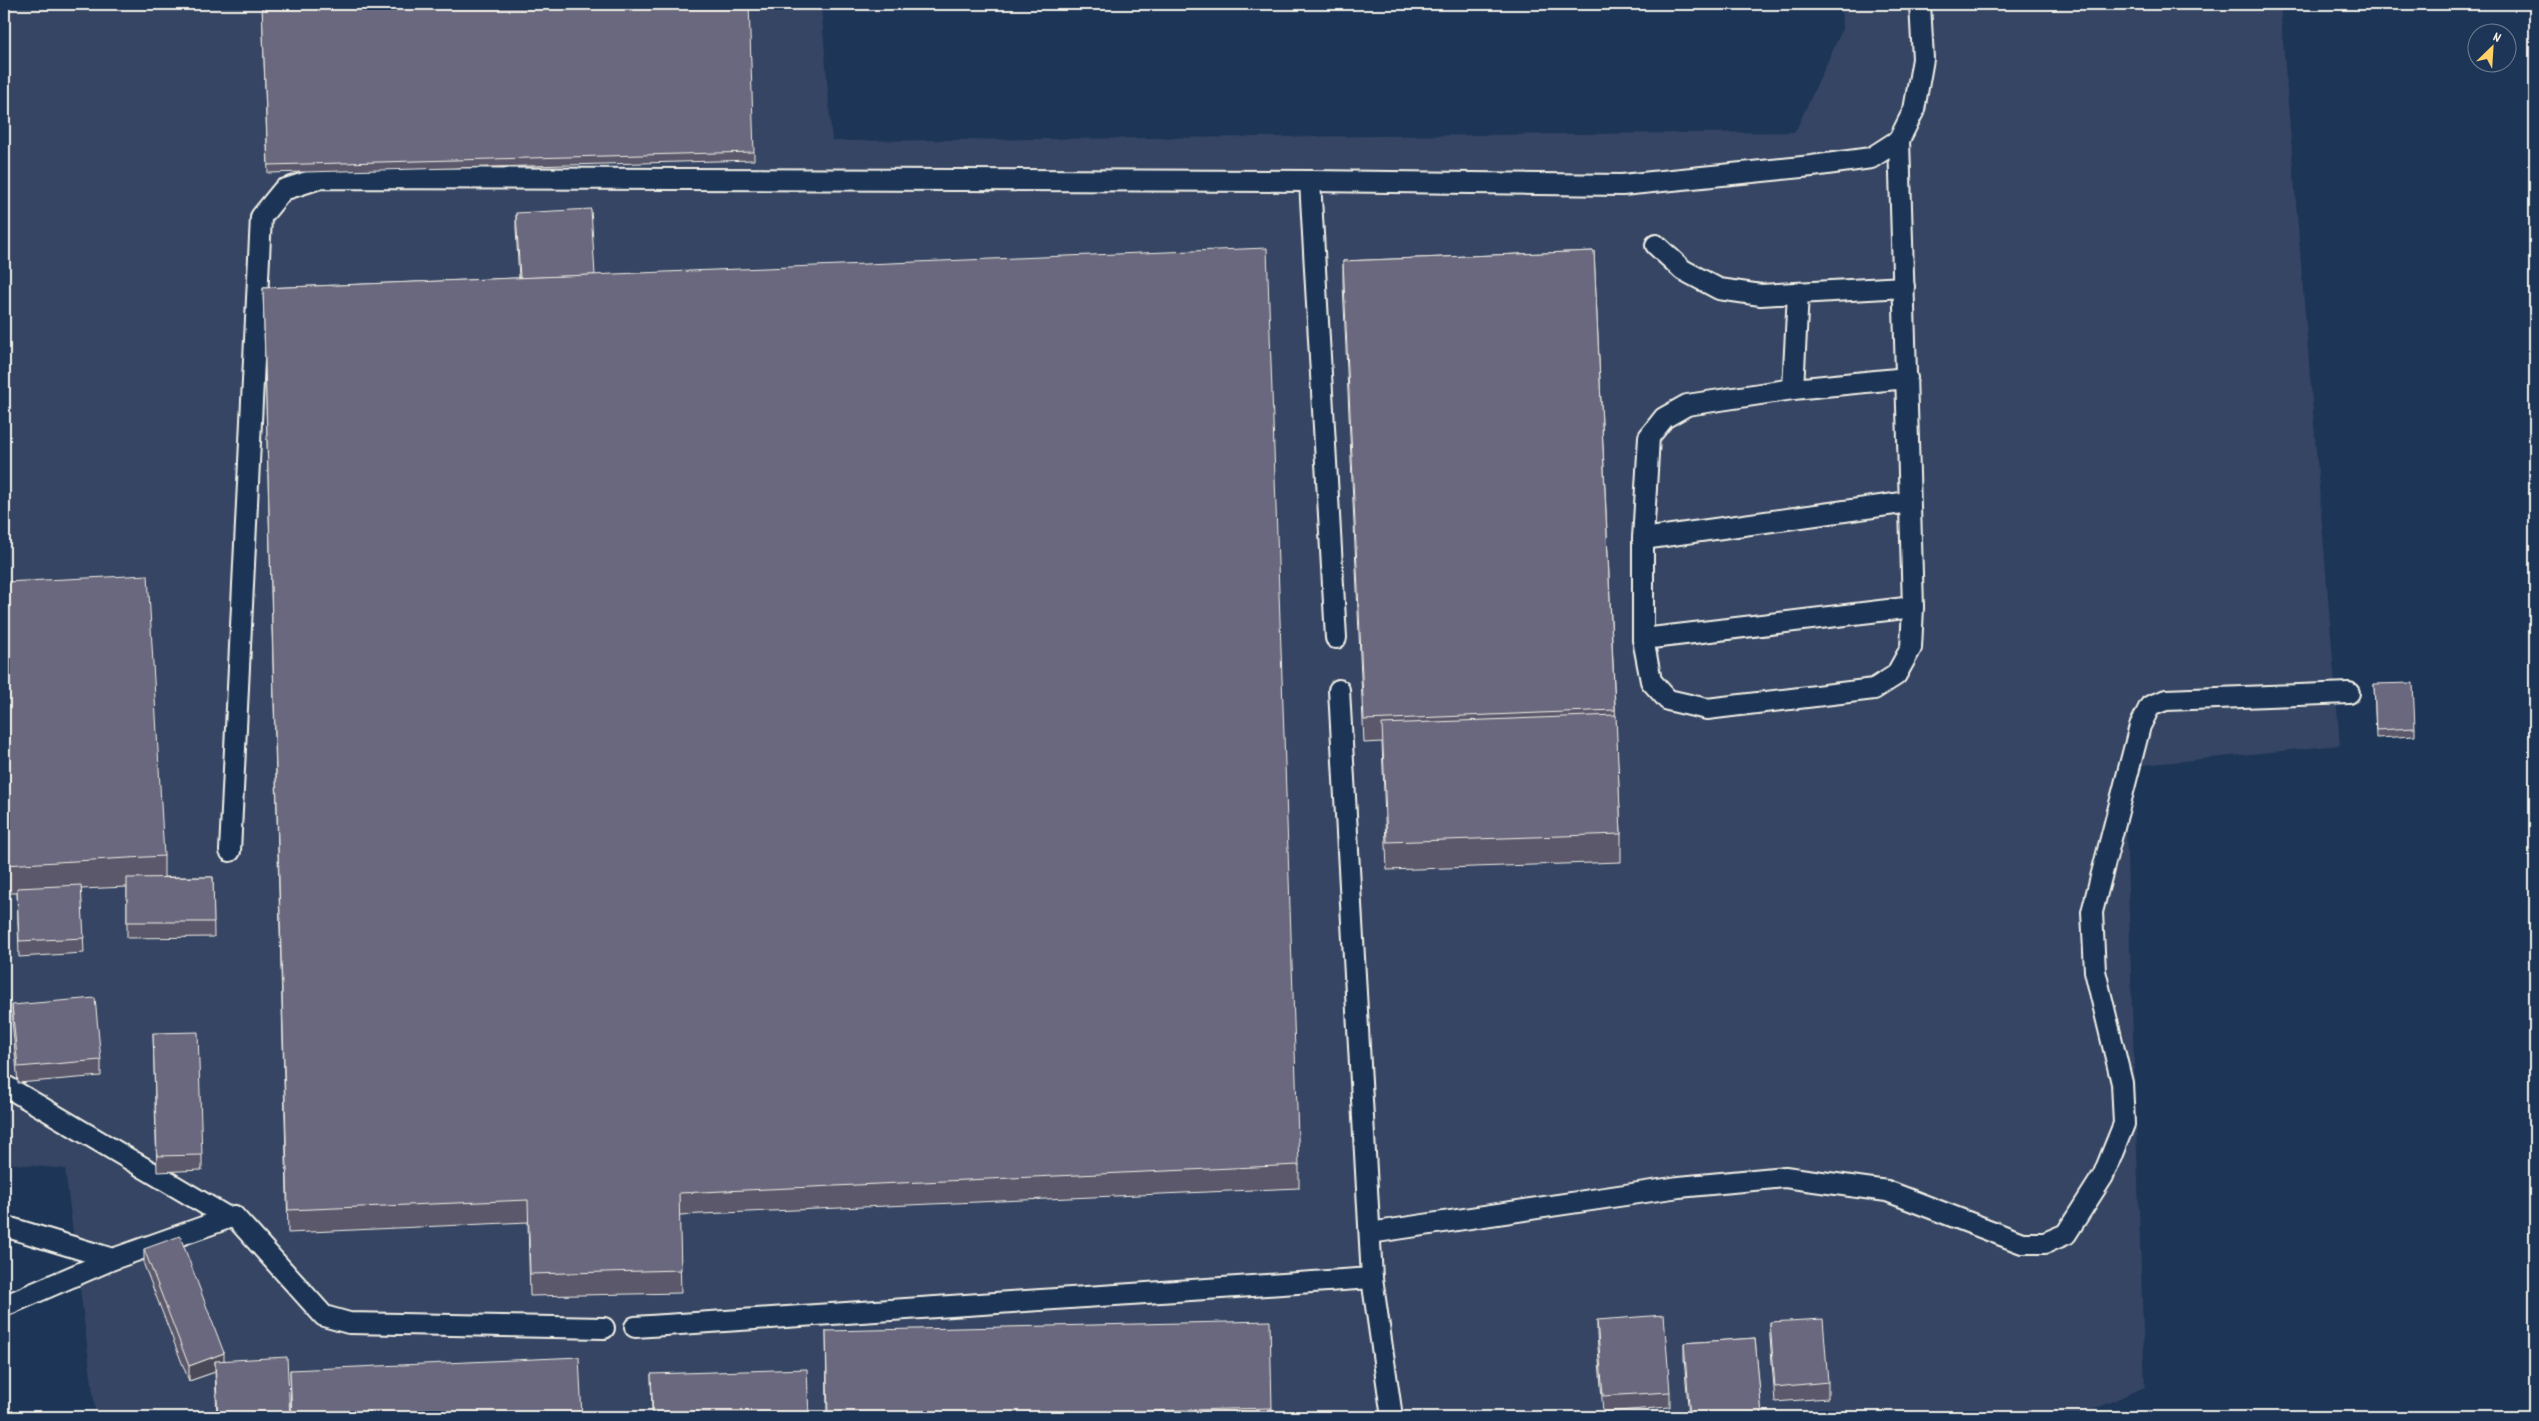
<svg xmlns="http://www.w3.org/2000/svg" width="2539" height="1421" font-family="Dekko,sans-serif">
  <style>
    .built { fill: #344463 }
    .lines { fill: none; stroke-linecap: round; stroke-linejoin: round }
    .lane-casing { stroke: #f4f1e8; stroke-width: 24 }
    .lane { stroke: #1d3557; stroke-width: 20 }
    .wall { fill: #5b596c; stroke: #f4f1e8 }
    .shaded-wall { fill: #4a4958; stroke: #f4f1e8 }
    .building { fill: #6a687e; stroke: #f4f1e8 }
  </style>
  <rect width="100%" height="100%" fill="#1d3557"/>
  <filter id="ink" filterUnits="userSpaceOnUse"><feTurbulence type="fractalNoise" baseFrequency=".02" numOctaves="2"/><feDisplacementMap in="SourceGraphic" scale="10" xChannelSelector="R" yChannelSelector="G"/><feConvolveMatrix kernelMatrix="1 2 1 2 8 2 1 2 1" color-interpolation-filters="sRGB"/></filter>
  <g filter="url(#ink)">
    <path class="built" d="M4 4H821L832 141 1795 132 1842 30 1841 4H2280L2340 745 2124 767 2145 1387 2077 1417H96L65 1169 4 1163Z"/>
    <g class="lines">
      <defs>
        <g id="lane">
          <path d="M1899 140 1913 607 1911 648 1896 675 1874 689 1707 709 1668 700 1651 681 1643 639V539L1649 437 1664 418 1687 405 1793 389 1907 378"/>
          <path d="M1310 181 1336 638"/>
          <path d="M1656 245 1683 270 1719 289 1761 295 1904 287"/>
          <path d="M1793 389 1798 293"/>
          <path d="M1643 539 1909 502"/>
          <path d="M1643 639 1913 607"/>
          <path d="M230 851 261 217 283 190 320 178 1310 181 1622 185 1812 166 1871 158 1899 140 1914 110 1923 59 1920 4"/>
          <path d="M4 1085 227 1217"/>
          <path d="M4 1226 113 1259"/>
          <path d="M1370 1233 1679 1187 1785 1177 1887 1191 2022 1243H2045L2066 1234 2103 1176 2124 1124 2122 1083 2095 971 2092 912 2140 726 2150 706 2166 700 2349 693"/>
          <path d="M1372 1278 1392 1417"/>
          <path d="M4 1306 113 1259 234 1216 324 1316 349 1323 604 1328"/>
          <path d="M635 1327 1372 1278 1339 690"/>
        </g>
      </defs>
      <use href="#lane" class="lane-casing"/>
      <use href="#lane" class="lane"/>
    </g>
    <g class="wall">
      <path d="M262 4 754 152V160L268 173Z"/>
      <path d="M516 213 595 275 1299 1165V1188L679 1215 681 1293 530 1296 528 1222 288 1233 263 288 519 278 516 228Z"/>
      <path d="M1594 251 1621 834V862L1387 870 1382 742 1364 743 1343 283V261Z"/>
      <path d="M4 582 164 856V877H213L214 937 127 938V887L81 889 84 953 19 957 17 893H4Z"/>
      <path d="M2374 684 2415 728V736L2376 738Z"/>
      <path d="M12 1005 101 1060V1076L18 1083 12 1021Z"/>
      <path d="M153 1033 202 1155V1170L157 1172Z"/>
      <path d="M144 1249 224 1360 290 1417H217L215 1372 189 1381 144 1265Z"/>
      <path d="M1597 1320 1670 1392V1407L1603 1412 1597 1335Z"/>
      <path d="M1770 1322 1828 1382V1398L1775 1402 1770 1337Z"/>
      <path d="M826 1331 1272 1408V1417H827Z"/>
      <path d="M1755 1338 1762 1417H1689L1684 1358V1343Z"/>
      <path d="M290 1370 582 1417H291Z"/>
      <path d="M651 1374 809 1417H652Z"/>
    </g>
    <path class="shaded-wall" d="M224 1353V1368L215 1361V1372L189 1381V1366Z"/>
    <g class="building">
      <path d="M262 4H749L754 152 268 165Z"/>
      <path d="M591 209 595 275 520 278 516 213Z"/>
      <path d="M1267 248 1299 1165 679 1193 681 1270 530 1274 528 1200 288 1210 263 288Z"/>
      <path d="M1594 251 1615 710 1364 720 1343 261Z"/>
      <path d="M148 575 164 856 4 865V582Z"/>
      <path d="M2413 683 2415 728 2376 730 2374 684Z"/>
      <path d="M1616 715 1621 834 1387 842 1382 724Z"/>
      <path d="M213 877 214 922H127V878Z"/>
      <path d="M81 885 84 938 19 941 17 888Z"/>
      <path d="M95 998 101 1060 18 1067 12 1005Z"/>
      <path d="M198 1032 202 1155 157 1156 153 1033Z"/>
      <path d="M180 1236 224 1353 189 1366 144 1249Z"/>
      <path d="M1664 1315 1670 1392 1603 1396 1597 1320Z"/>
      <path d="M1823 1319 1828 1382 1775 1387 1770 1322Z"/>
      <path d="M1270 1321 1272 1408 903 1417H828L826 1331Z"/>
      <path d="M1755 1338 1762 1415 1730 1417H1690L1684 1343Z"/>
      <path d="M287 1357 290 1417H218L215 1361Z"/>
      <path d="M579 1357 582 1417H292L290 1370Z"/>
      <path d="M807 1369 809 1417H653L651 1374Z"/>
    </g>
  </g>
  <rect width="2539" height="1421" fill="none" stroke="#1d3557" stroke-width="20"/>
  <rect x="10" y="10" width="2519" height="1401" fill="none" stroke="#f4f1e8" stroke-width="2" filter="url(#ink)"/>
  <g transform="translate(2492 48) rotate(25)"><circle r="24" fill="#1d3557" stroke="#738091"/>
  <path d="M0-4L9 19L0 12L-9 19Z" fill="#ffd166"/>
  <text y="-8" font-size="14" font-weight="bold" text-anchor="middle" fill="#f4f1e8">N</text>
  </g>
</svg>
